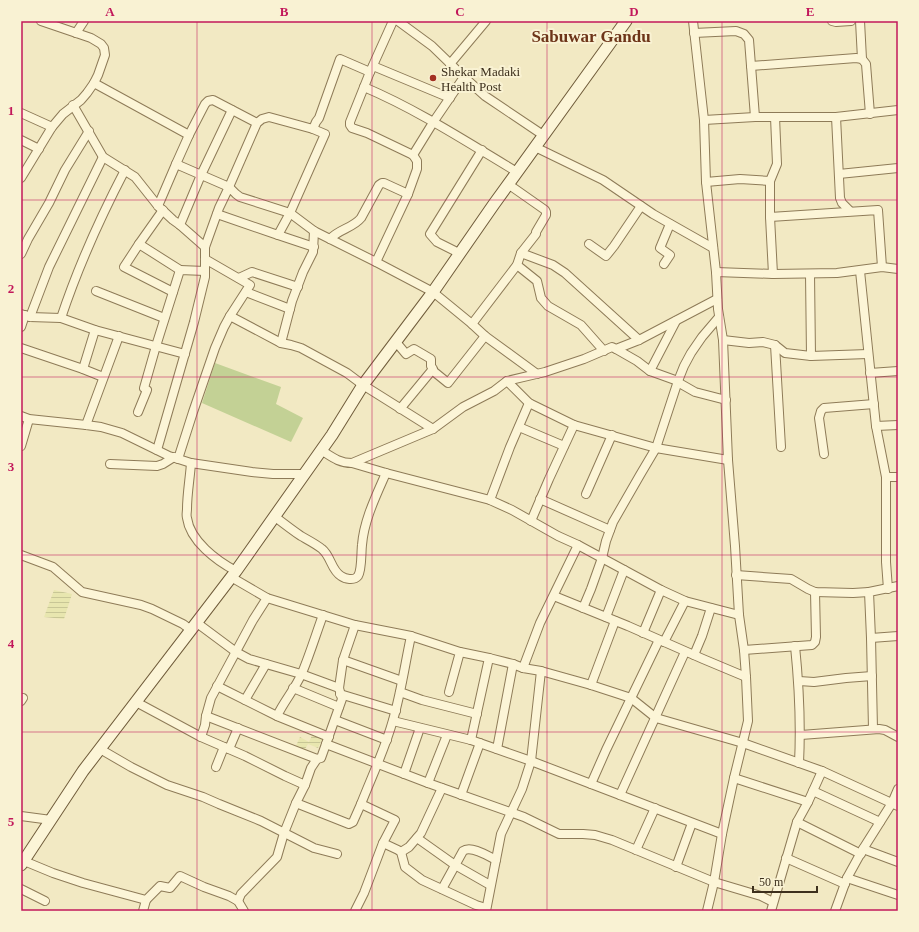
<svg xmlns="http://www.w3.org/2000/svg" width="919" height="932" font-family="Georgia,serif">
  <style>
    .farmland { fill: url(#farmland-rules) }
    .green { fill: #c3d195 }
    .lines { fill: none; stroke-linecap: round; stroke-linejoin: round }
    .street-casing { stroke: #8e7b58; stroke-width: 10 }
    .secondary-casing { stroke: #705c3b; stroke-width: 13 }
    .street { stroke: #fcf5d7; stroke-width: 8 }
    .secondary { stroke: #fcf5d7; stroke-width: 11 }
    .grid { fill: none; stroke: #c2185b; stroke-width: 1; stroke-opacity: 0.55 }
    .poi-dot { fill: #a33022; stroke: #f9f2d3; stroke-width: 1.5 }
    .labels { text-anchor: middle; dominant-baseline: central; stroke-width: 4; stroke-linejoin: round; paint-order: stroke }
    .poi-label { font-size: 13px; fill: #3d301d; stroke: #f9f2d3; text-anchor: start }
    .district-label { font-size: 17px; font-weight: bold; fill: #6d3418; stroke: #f9f2d3 }
    .neatline { fill: none; stroke: #c2185b; stroke-width: 1.5 }
    .grid-label { font-size: 13px; text-anchor: middle; font-weight: bold; fill: #c2185b }
  </style>
  <defs>
    <pattern id="farmland-rules" width="6" height="5" patternUnits="userSpaceOnUse"><rect width="6" height="5" fill="#e8e6af"/><path d="M0 2.5h6" fill="none" stroke="#c8c696"/></pattern>
  </defs>
  <rect width="100%" height="100%" fill="#f2e9c3"/>
  <g class="farmland">
    <path d="M54 590 72 594 64 619 44 617Z"/>
    <path d="M314 731 324 735 318 748 308 744 304 751 295 748 300 737 309 742Z"/>
  </g>
  <path class="green" d="M215 363 281 387 276 404 303 418 291 442 202 403Z"/>
  <g class="lines">
    <defs>
      <g id="street">
        <path d="M398 21 432 46 464 77 485 96 543 135"/>
        <path d="M693 21 704 120 706 182 716 272 718 309 723 340 728 460 735 546 739 615 744 650 746 677 748 721 734 778 722 834 714 882 707 911"/>
        <path d="M832 21 836 22 851 21"/>
        <path d="M860 21 862 59"/>
        <path d="M76 33 84 21"/>
        <path d="M694 33 736 31 744 34 749 40 755 117"/>
        <path d="M450 64 486 21"/>
        <path d="M373 66 450 98"/>
        <path d="M751 66 856 58 862 59 866 64 870 114"/>
        <path d="M94 83 189 135"/>
        <path d="M364 87C418 110 467 142 517 172"/>
        <path d="M73 105 103 157 135 177 158 206 173 220 180 225 205 247"/>
        <path d="M21 113 52 127"/>
        <path d="M836 117 840 198 842 203 850 211"/>
        <path d="M704 120 755 117H836L898 110"/>
        <path d="M21 140 39 149"/>
        <path d="M535 147 603 180 653 214 713 248"/>
        <path d="M413 155 434 121 464 77"/>
        <path d="M176 164 189 135 205 104 208 101 213 100 257 123"/>
        <path d="M839 174 898 168"/>
        <path d="M21 178 52 127 63 114 81 100 87 93 94 83 98 75 105 55 104 48 101 44 91 38 41 21"/>
        <path d="M706 182 740 179 770 181"/>
        <path d="M158 206 176 164 229 187 257 123 262 119 269 117 313 129 316 122 319 118 340 59 370 72"/>
        <path d="M217 214 278 235 290 213 325 134 313 129"/>
        <path d="M770 217 878 210 882 267"/>
        <path d="M180 225 201 175 232 110"/>
        <path d="M278 235 314 247"/>
        <path d="M330 239C339 229 353 228 361 218L379 185 382 183H384L408 194"/>
        <path d="M139 244 163 210"/>
        <path d="M589 244 606 256 614 246 641 206"/>
        <path d="M459 253 437 242 430 234 482 150"/>
        <path d="M521 253 553 265 565 273 639 340"/>
        <path d="M21 254 28 239 49 203 65 170 89 131"/>
        <path d="M205 259 250 285 230 316"/>
        <path d="M376 262 408 194 417 169V161L413 155 367 133 352 128 350 125V122L370 72 393 21"/>
        <path d="M664 264 670 255 660 248 670 224"/>
        <path d="M517 265 537 281 541 298 548 306 581 325 604 351"/>
        <path d="M860 271 876 426 886 477V562L888 589"/>
        <path d="M716 272 773 274 837 273 882 267 898 269"/>
        <path d="M773 274 770 217V181L777 164 775 117"/>
        <path d="M810 274 811 356"/>
        <path d="M239 278 252 272 298 287"/>
        <path d="M96 291 164 318"/>
        <path d="M173 292 124 267 139 244 180 270"/>
        <path d="M246 292 290 309"/>
        <path d="M21 314 30 317 61 318 95 330 185 354"/>
        <path d="M30 317 49 267 103 157"/>
        <path d="M61 318C78 267 100 218 125 170"/>
        <path d="M472 324 517 265 521 253 536 234V232L546 215V212L545 210 508 184"/>
        <path d="M21 327 25 315"/>
        <path d="M723 340 749 343 763 342 775 345 785 353 811 356 868 354"/>
        <path d="M396 342 406 354 414 349 431 359V366L433 369 400 409"/>
        <path d="M281 343 292 301 303 272 313 252 314 231"/>
        <path d="M775 345 781 447"/>
        <path d="M21 348 83 369 103 377"/>
        <path d="M616 349 637 361 650 371 675 380 681 384 695 392 726 400"/>
        <path d="M83 369 95 330"/>
        <path d="M432 370 448 383 485 336"/>
        <path d="M650 371 676 321"/>
        <path d="M870 373 898 371"/>
        <path d="M507 381 529 403 574 425 656 448 728 460"/>
        <path d="M138 412 147 390 144 388 156 346 180 270 205 271"/>
        <path d="M21 416 29 419 86 425 101 427 122 433 169 456 191 463 252 472 273 474H304"/>
        <path d="M86 425 119 336"/>
        <path d="M876 426 898 425"/>
        <path d="M519 427 564 446"/>
        <path d="M21 446 29 419"/>
        <path d="M157 450 194 322 205 277V247L219 208 229 187 236 194 240 197 290 213 314 231 376 262 433 292 472 324 485 336 537 374"/>
        <path d="M321 450C332 457 339 463 352 463L433 429 463 407 494 391 507 381 545 372 584 359 612 347 616 349 639 340 717 299"/>
        <path d="M824 454 819 418 821 411 824 408 874 404"/>
        <path d="M178 459 193 412 215 348 224 327 230 316 281 343 291 345 301 348 347 373 363 385 433 429"/>
        <path d="M191 463C190 478 187 494 187 509 187 512 186 515 187 518 190 541 217 561 236 571"/>
        <path d="M352 463 386 473 490 500 512 510 558 536 578 545 661 590 685 601 739 615"/>
        <path d="M110 464 157 466 163 464 174 457"/>
        <path d="M886 477H898"/>
        <path d="M586 494 612 435"/>
        <path d="M540 499 610 530"/>
        <path d="M490 500 510 447 529 403"/>
        <path d="M274 516C283 523 292 530 301 536 308 540 316 544 322 549 331 556 331 570 341 576 345 579 354 581 358 576 362 570 361 553 362 545 364 520 376 496 386 473"/>
        <path d="M531 521 549 479 574 425"/>
        <path d="M21 555 53 567 82 592 141 605 152 609 183 624 191 630"/>
        <path d="M736 575 791 579 808 589 815 592 853 593 869 592"/>
        <path d="M231 577 267 598 355 625 411 636 460 652 489 658 513 664 523 668 541 671 591 685 631 698 656 718 743 743 822 771 898 806"/>
        <path d="M554 596 628 626 703 659 746 677"/>
        <path d="M583 608 591 589 602 558 606 541 613 522 640 475 656 448 678 381 684 366 691 353 702 337 719 317"/>
        <path d="M606 617 624 570"/>
        <path d="M197 623 236 652 249 659 301 674 339 688"/>
        <path d="M355 625 343 660 339 688 342 699 321 758 317 759 311 768 305 785 296 803 349 824 353 822 361 804 395 820 383 843 398 850 401 852 405 867 422 880 476 905 486 908"/>
        <path d="M643 633 661 590"/>
        <path d="M871 638 898 636"/>
        <path d="M664 642 685 601"/>
        <path d="M795 646C799 685 801 724 799 763"/>
        <path d="M744 650 812 645 815 642 816 637 815 592"/>
        <path d="M694 655 702 636 711 608"/>
        <path d="M343 660 402 681"/>
        <path d="M523 668 540 623 578 545"/>
        <path d="M799 681 814 682 846 678 872 676"/>
        <path d="M591 685 615 621"/>
        <path d="M217 686 277 716 329 737"/>
        <path d="M293 688 339 707"/>
        <path d="M400 692 422 700 477 714"/>
        <path d="M449 692 460 652"/>
        <path d="M340 694 396 711"/>
        <path d="M245 700 266 664"/>
        <path d="M21 701 23 698"/>
        <path d="M136 702 201 737 245 756 285 776 305 785"/>
        <path d="M206 716 317 759"/>
        <path d="M277 716C284 701 295 689 302 673 310 654 316 634 323 615"/>
        <path d="M335 720 387 740"/>
        <path d="M393 721 471 740 531 761 722 834"/>
        <path d="M873 729 871 638 869 592 898 586"/>
        <path d="M801 735 879 729 885 730 898 737"/>
        <path d="M201 737 205 725 206 716 211 698 253 620 267 598"/>
        <path d="M471 740 489 658"/>
        <path d="M326 744 428 783 524 817 559 834H583L595 835 612 840 714 882 761 896 773 902"/>
        <path d="M100 749 131 767 167 785 203 797 219 804 261 821 314 848 337 854"/>
        <path d="M229 749 238 728"/>
        <path d="M497 749 513 664"/>
        <path d="M216 767 224 747"/>
        <path d="M404 774 420 728"/>
        <path d="M734 778 808 802"/>
        <path d="M428 783 447 735"/>
        <path d="M591 784 606 750 659 640"/>
        <path d="M813 791 880 822"/>
        <path d="M461 795 480 743"/>
        <path d="M620 795 685 652"/>
        <path d="M361 804C372 776 385 749 393 720 401 693 405 664 411 636"/>
        <path d="M21 816 51 820"/>
        <path d="M797 822 861 854"/>
        <path d="M417 838 455 865 490 885"/>
        <path d="M863 849 898 862"/>
        <path d="M636 850 655 808"/>
        <path d="M401 852 409 847 421 833 442 788"/>
        <path d="M786 858 845 884"/>
        <path d="M24 861 53 873 83 883 146 900 160 886 170 888 180 876 204 887 229 896 238 901 244 911"/>
        <path d="M676 867 692 823"/>
        <path d="M847 878 898 895"/>
        <path d="M21 889 45 901"/>
        <path d="M442 889 463 851C471 845 488 856 496 860"/>
        <path d="M238 901 241 894 277 857 284 833 296 803"/>
        <path d="M143 911 146 900"/>
        <path d="M355 911 364 893 383 843"/>
        <path d="M486 911 501 834 522 789 531 761 541 671"/>
        <path d="M771 911 797 822 808 802 822 771"/>
        <path d="M835 911 847 878 863 849 892 803 898 789"/>
      </g>
      <path id="secondary" d="M21 865 83 771 236 571 332 435 363 385 433 292 494 204 626 21"/>
    </defs>
    <use href="#street" class="street-casing"/>
    <use href="#secondary" class="secondary-casing"/>
    <use href="#street" class="street"/>
    <use href="#secondary" class="secondary"/>
  </g>
  <path class="grid" d="M197 21V911M372 21V911M547 21V911M722 21V911M21 200H898M21 377H898M21 555H898M21 732H898"/>
  <circle class="poi-dot" cx="433" cy="78" r="4"/>
  <g class="labels">
    <g class="poi-label">
      <text x="441" y="71">Shekar Madaki<tspan x="441" dy="15">Health Post</tspan></text>
    </g>
    <g class="district-label">
      <text x="591" y="36">Sabuwar Gandu</text>
    </g>
  </g>
  <rect width="919" height="932" fill="none" stroke="#f9f2d3" stroke-width="44"/>
  <path d="M753 886v6h64v-6" fill="none" stroke="#3d301d" stroke-width="2"/>
  <text x="759" y="886" font-size="12" fill="#3d301d" stroke="#f9f2d3" stroke-width="3" paint-order="stroke">50 m</text>
  <rect x="22" y="22" width="875" height="888" class="neatline"/>
  <g class="grid-label">
    <text x="110" y="16">A</text>
    <text x="284" y="16">B</text>
    <text x="460" y="16">C</text>
    <text x="634" y="16">D</text>
    <text x="810" y="16">E</text>
    <text x="11" y="115">1</text>
    <text x="11" y="293">2</text>
    <text x="11" y="471">3</text>
    <text x="11" y="648">4</text>
    <text x="11" y="826">5</text>
  </g>
</svg>
